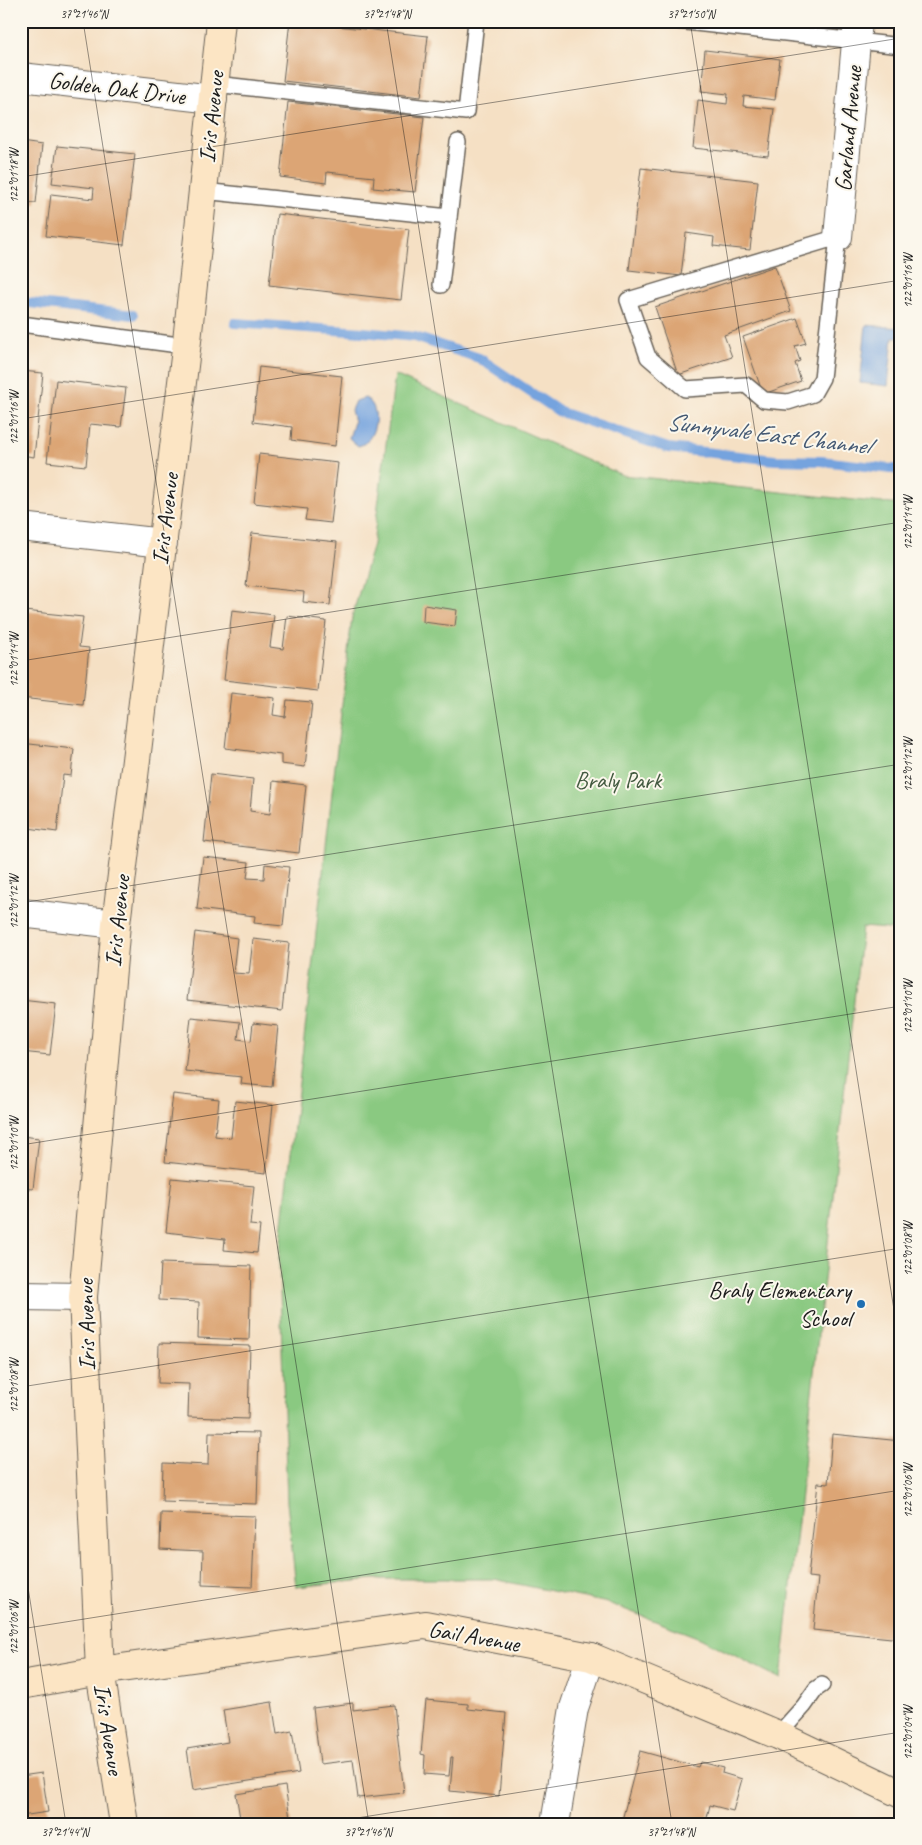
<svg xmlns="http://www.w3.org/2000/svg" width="922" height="1845" font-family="Caveat,sans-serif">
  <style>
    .green { fill: #8ac981; stroke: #53724e }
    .water { fill: #75a3de; stroke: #48607d }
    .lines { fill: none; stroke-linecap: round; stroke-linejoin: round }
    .stream { stroke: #75a3de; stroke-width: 10 }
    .building { fill: #dca574 }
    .lane-casing { stroke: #686157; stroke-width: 18 }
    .street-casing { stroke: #686157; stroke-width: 30 }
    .secondary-casing { stroke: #686157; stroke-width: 30 }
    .lane { stroke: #fff; stroke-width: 15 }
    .street { stroke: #fff; stroke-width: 28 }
    .secondary { stroke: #fce5c4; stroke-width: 28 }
    .ticks { fill: none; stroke: #1c1c1c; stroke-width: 1; stroke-opacity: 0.45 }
    .poi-dot { fill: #1f6fb2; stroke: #fbf7ec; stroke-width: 2 }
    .labels { text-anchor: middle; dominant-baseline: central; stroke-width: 4; stroke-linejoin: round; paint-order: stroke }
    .street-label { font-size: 24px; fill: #1c1c1c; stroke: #fbf7ec }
    .park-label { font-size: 24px; fill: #42593f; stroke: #fbf7ec }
    .poi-label { font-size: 24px; fill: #1c1c1c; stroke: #fbf7ec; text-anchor: end }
    .water-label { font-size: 25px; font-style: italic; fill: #445973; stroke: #fbf7ec }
    .neatline { fill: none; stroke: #1c1c1c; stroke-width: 2 }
    .ticks-label { font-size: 12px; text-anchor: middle; fill: #1c1c1c }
  </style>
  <rect width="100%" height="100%" fill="#fbf7ec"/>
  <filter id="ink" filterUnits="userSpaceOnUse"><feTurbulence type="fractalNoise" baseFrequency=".02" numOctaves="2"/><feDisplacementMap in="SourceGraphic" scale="10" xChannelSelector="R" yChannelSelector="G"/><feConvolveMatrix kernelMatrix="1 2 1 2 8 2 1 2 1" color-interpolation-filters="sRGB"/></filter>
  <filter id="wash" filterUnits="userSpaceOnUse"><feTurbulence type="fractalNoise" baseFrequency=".0096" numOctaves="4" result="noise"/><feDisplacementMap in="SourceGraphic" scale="20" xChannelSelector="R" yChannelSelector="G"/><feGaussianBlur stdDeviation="1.12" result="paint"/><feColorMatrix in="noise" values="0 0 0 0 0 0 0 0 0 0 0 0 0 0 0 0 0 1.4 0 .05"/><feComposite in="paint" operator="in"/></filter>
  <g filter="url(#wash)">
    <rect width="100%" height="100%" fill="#f5e0c4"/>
    <path class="green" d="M395 375 622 475 901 505V930L862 927 781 1679 700 1638 608 1603 494 1579H373L296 1587 287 1502 279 1258 352 617 373 544Z"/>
    <g class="water">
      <path d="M866 325 900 328 899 337H893L888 386 860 383Z"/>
      <path d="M365 398C383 406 376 443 358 446L349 438 354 422 351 410 355 401Z"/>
    </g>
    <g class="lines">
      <g class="stream">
        <path d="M21 302 133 315"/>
        <path d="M235 323 363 332 415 337 479 358 560 412 668 448 775 460 821 461 901 470"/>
      </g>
    </g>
    <g id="blocks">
      <g class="building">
        <path d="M290 21 428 36 421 97 283 81Z"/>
        <path d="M705 50 780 59 775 100 744 96 743 106 774 109 768 156 693 148 698 100 727 104 728 94 701 91Z"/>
        <path d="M288 102 424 117 415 192 373 188 374 177 327 172 326 183 280 177Z"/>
        <path d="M21 142 42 145 36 203 21 202Z"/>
        <path d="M57 146 135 154 124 245 46 236 51 194 93 199 94 188 52 183Z"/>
        <path d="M641 168 758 181 750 250 713 246 714 237 686 233 681 276 629 270Z"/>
        <path d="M277 214 409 229 401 300 269 285Z"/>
        <path d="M775 266 791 311 724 335 732 357 678 375 655 307Z"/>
        <path d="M797 318 806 343 795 346 800 361 795 363 801 381 763 394 743 337Z"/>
        <path d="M259 367 342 376 335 446 291 440 292 427 253 422Z"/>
        <path d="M21 371 43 373 34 457 21 455Z"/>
        <path d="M56 380 126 388 121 427 90 424 86 466 47 462Z"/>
        <path d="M259 454 338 463 331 523 305 520 307 509 254 503Z"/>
        <path d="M252 533 337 542 330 605 303 602 304 592 246 586Z"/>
        <path d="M424 605 457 610 455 626 423 622Z"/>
        <path d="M232 610 274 615 270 647 283 649 287 616 326 621 318 691 224 680Z"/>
        <path d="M24 611 83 617 79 647 89 648 83 705 21 698V640Z"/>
        <path d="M231 693 275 698 273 715 285 717 287 700 312 702 305 767 281 764V755L225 748Z"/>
        <path d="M21 719 25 720 24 734H21Z"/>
        <path d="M21 743 74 749 71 776 63 775 57 832 21 827Z"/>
        <path d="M211 774 253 779 250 811 270 814 273 781 306 785 299 853 204 842Z"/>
        <path d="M203 857 249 862 247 878 264 879 265 864 289 867 283 926 254 923 255 916 197 909Z"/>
        <path d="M195 932 237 938 233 973 249 974 253 939 289 943 282 1011 187 1000Z"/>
        <path d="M21 1000 56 1004 50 1055 21 1052Z"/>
        <path d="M191 1017 240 1022 238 1039 251 1041 253 1023 278 1026 272 1087 241 1084 242 1077 185 1071Z"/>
        <path d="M173 1094 219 1099 215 1136 231 1138 235 1101 273 1105 266 1173 165 1162Z"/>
        <path d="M21 1136 39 1138 33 1189 21 1188Z"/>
        <path d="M172 1178 254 1186 250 1225 260 1226 257 1253 224 1250 225 1239 166 1232Z"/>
        <path d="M161 1263 251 1266 249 1340 198 1338 199 1302 159 1300Z"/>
        <path d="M159 1343 250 1346 248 1419 188 1417 189 1384 158 1383Z"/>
        <path d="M21 1427 25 1445H21Z"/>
        <path d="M209 1432 259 1433 257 1504 162 1501 163 1463 208 1465Z"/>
        <path d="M832 1434 901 1441V1639L813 1630 818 1578 808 1577 818 1483 828 1484Z"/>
        <path d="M161 1513 255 1516 252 1587 202 1585 203 1551 160 1549Z"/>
        <path d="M426 1700 468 1704V1709L506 1713 499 1796 450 1791 453 1757H451L449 1776 424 1774 425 1755 421 1754Z"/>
        <path d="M272 1702 277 1734 292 1731 299 1773 193 1790 187 1749 228 1742 223 1710Z"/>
        <path d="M353 1703V1710L394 1705 404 1793 358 1798 353 1760 320 1764 313 1708Z"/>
        <path d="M640 1751 698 1767 700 1762 723 1768 722 1773 742 1779 733 1811 710 1805 706 1822 701 1820 700 1824H621Z"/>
        <path d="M42 1773 48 1812 21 1816V1776Z"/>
        <path d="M285 1786 291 1824H241L236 1794Z"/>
      </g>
    </g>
  </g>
  <g filter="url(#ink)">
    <use href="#blocks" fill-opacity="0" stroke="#686157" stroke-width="1"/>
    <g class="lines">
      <defs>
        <g id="lane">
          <path d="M677 21 901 46"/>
          <path d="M215 84 466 112 476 21"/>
          <path d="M203 191 449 217"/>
          <path d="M838 237 822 378 813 394 788 402 764 400 746 385 685 389 648 357 628 300Z"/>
          <path d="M441 285 458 142"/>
          <path d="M21 324 186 346"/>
          <path d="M778 1735 804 1706 816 1689 822 1685"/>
        </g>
        <g id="street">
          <path d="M21 77 213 99"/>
          <path d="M838 237 858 21"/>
          <path d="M21 527 163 543"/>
          <path d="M21 913 116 924"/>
          <path d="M21 1296 83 1297"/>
          <path d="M555 1824 574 1708 591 1657"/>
        </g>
        <g id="secondary">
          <path d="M21 1685 100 1671 425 1625 591 1657 778 1735 901 1794"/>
          <path d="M124 1824 100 1671 83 1297 116 924 187 341 221 21"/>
        </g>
      </defs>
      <use href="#lane" class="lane-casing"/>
      <use href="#street" class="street-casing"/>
      <use href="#secondary" class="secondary-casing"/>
      <use href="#lane" class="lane"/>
      <use href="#street" class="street"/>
      <use href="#secondary" class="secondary"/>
    </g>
  </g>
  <path class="ticks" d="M83 21 369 1824M386 21 672 1824M690 21 901 1354M21 177 901 38M21 419 901 280M21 661 901 522M21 903 901 764M21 1145 901 1006M21 1387 901 1248M21 1544 66 1824M21 1629 901 1490M319 1824 901 1732"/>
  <circle class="poi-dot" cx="861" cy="1304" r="5"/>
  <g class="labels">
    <g class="street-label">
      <text transform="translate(117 88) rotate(7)">Golden Oak Drive</text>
      <text transform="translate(211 117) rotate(-84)">Iris Avenue</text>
      <text transform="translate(848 129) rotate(-85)">Garland Avenue</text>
      <text transform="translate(165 519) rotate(-83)">Iris Avenue</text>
      <text transform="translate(117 921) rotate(-84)">Iris Avenue</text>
      <text transform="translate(86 1325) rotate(-91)">Iris Avenue</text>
      <text transform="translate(474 1636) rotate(10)">Gail Avenue</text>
      <text transform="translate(109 1729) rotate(81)">Iris Avenue</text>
    </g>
    <g class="park-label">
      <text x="618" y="780">Braly Park</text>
    </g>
    <g class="poi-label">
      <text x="851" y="1290">Braly Elementary<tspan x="851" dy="28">School</tspan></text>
    </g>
    <g class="water-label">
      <text transform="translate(768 434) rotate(7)">Sunnyvale East Channel</text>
    </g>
  </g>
  <rect width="922" height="1845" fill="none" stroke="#fbf7ec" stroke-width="55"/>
  <rect x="28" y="28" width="866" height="1790" class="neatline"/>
  <g class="ticks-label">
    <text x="84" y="18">37°21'46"N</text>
    <text x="387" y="18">37°21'48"N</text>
    <text x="691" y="18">37°21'50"N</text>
    <text transform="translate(14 176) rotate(-90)" y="4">122°01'18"W</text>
    <text transform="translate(908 281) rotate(-90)" y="4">122°01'16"W</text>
    <text transform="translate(14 418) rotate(-90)" y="4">122°01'16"W</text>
    <text transform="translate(908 523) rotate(-90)" y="4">122°01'14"W</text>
    <text transform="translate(14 660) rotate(-90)" y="4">122°01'14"W</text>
    <text transform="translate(908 765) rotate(-90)" y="4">122°01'12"W</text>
    <text transform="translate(14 902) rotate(-90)" y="4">122°01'12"W</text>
    <text transform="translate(908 1007) rotate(-90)" y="4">122°01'10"W</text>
    <text transform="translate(14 1144) rotate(-90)" y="4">122°01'10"W</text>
    <text transform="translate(908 1249) rotate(-90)" y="4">122°01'08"W</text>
    <text transform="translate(14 1386) rotate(-90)" y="4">122°01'08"W</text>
    <text transform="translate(908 1491) rotate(-90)" y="4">122°01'06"W</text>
    <text transform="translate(14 1628) rotate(-90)" y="4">122°01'06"W</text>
    <text transform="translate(908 1733) rotate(-90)" y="4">122°01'04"W</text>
    <text x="65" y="1836">37°21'44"N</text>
    <text x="368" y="1836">37°21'46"N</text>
    <text x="671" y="1836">37°21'48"N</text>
  </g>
</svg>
